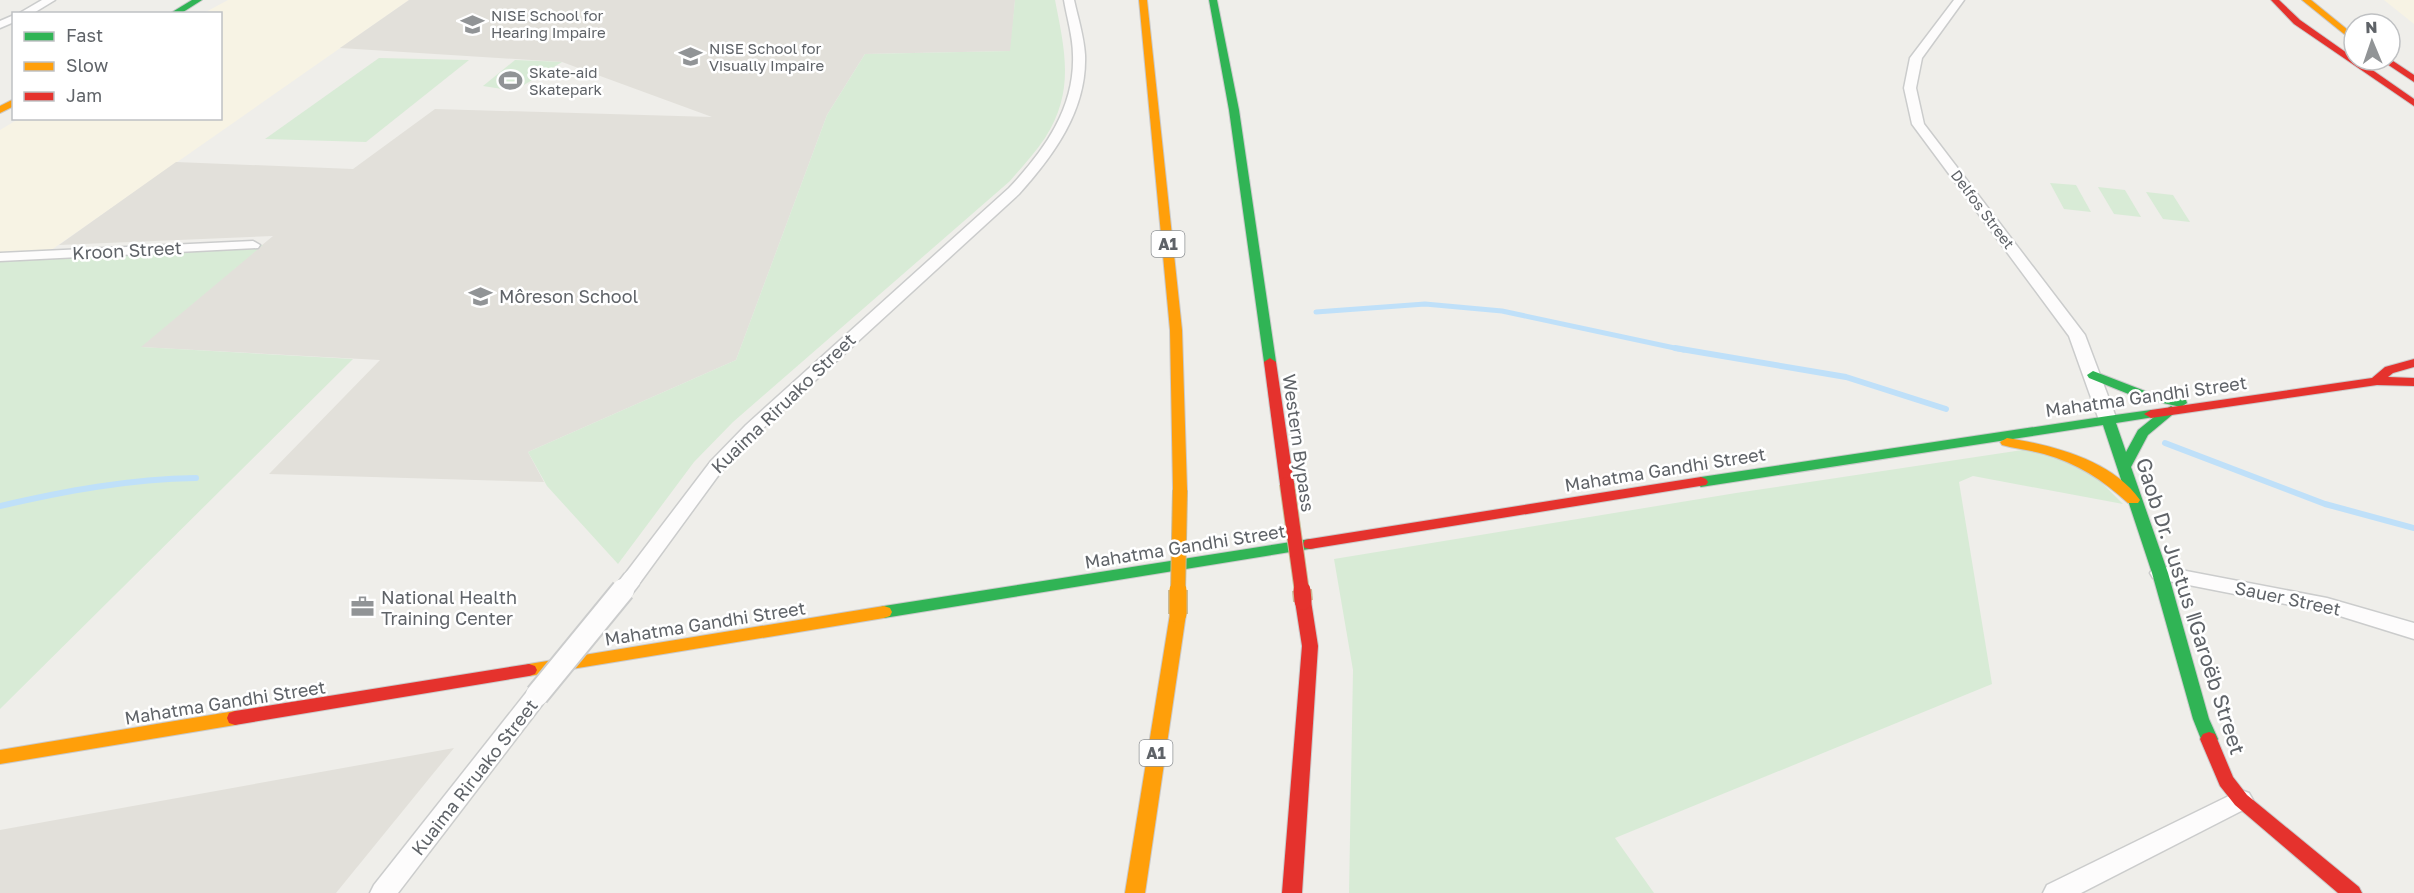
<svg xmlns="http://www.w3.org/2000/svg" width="2414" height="893" font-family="'Golos Text',sans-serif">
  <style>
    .commercial { fill: #f7f3e4 }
    .education { fill: #e2e0da }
    .green { fill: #d8ebd6 }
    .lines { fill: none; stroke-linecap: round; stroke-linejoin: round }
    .stream-far1 { stroke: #bfe0f9; stroke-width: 5 }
    .stream { stroke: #bfe0f9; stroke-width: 6 }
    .street-casing { stroke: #cbcccc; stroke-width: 3 }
    .fast-casing { stroke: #cacacb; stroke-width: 2 }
    .slow-casing { stroke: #cacacb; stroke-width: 2 }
    .jam-casing { stroke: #cacacb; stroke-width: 2 }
    .street { fill: #fdfcfc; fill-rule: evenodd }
    .fast { fill: #30b455; fill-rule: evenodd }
    .slow { fill: #ff9f0a; fill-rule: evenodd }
    .jam { fill: #e5322d; fill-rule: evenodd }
    .street-bridge-far1-casing { stroke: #cbcccc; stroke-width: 21; stroke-linecap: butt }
    .street-bridge-casing { stroke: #cbcccc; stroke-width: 26; stroke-linecap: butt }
    .slow-bridge-far1-casing { stroke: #c8b996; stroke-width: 16; stroke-linecap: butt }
    .slow-bridge-casing { stroke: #c8b996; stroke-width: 20; stroke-linecap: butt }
    .jam-bridge-far1-casing { stroke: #c8b996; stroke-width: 16; stroke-linecap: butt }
    .jam-bridge-casing { stroke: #c8b996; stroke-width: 20; stroke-linecap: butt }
    .street-bridge-far1 { stroke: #fdfcfc; stroke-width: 18 }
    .street-bridge { stroke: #fdfcfc; stroke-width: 22 }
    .slow-bridge-far1 { stroke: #ff9f0a; stroke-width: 14 }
    .slow-bridge { stroke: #ff9f0a; stroke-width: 17 }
    .jam-bridge-far1 { stroke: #e5322d; stroke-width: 14 }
    .jam-bridge { stroke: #e5322d; stroke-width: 17 }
    .labels { text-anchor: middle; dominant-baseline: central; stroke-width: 5; stroke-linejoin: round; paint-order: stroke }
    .far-poi-label { font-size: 15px; fill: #5f6368; stroke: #fff; text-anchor: start }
    .far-street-label { font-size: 15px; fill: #5f6368; stroke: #fff }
    .shield { fill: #fff; stroke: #8f9295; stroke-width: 1.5 }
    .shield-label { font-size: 16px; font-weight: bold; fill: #5f6368 }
    .street-label { font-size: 18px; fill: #5f6368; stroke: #fff }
    .poi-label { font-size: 18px; fill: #5f6368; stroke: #fff; text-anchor: start }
    .near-street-label { font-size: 21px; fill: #5f6368; stroke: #fff }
  </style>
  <rect width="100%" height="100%" fill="#efeeea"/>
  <g class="commercial">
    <path d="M228 0H409L44 255 0 257V130L20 118H220V14L204 13Z"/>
    <path d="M2384 0H2414V24Z"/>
  </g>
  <g class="education">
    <path d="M409 0H1015L1011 51 865 54 827 115 736 360 528 452 544 482 269 474 380 360 140 347 273 236 59 245 176 162 353 169 435 109 712 117 562 62 340 48Z"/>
    <path d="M454 748 336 893H0V830Z"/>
  </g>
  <g class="green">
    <path d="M1015 0H1055C1065 51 1075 91 1045 138 1035 153 1022 167 1010 181L733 422 694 462 618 564 547 486 528 452 736 360 827 115 865 54 1010 51Z"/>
    <path d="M379 58 469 60 366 142 265 139Z"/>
    <path d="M515 60 562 62 514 91 483 86Z"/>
    <path d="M2050 183 2076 185 2091 212 2064 209Z"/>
    <path d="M2098 187 2125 190 2141 217 2114 214Z"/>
    <path d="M2146 192 2173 195 2190 222 2163 219Z"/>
    <path d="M243 245H263L141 347 353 359 0 709V257Z"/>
    <path d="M2029 449 2084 465 2123 504 1973 476 1959 482 1992 684 1615 838 1654 893H1349L1353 670 1334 559 1736 493Z"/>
  </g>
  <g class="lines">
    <path class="stream-far1" d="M1316 312 1425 304 1502 311 1684 350"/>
    <g class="stream">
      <path d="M1675 348 1846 377 1946 409"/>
      <path d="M2165 443 2325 504 2414 528"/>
      <path d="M0 506C65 491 129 479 196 478"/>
    </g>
    <defs>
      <g id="street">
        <path d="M42 0H55L32 14H18Z"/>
        <path d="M1064 0H1074C1078 18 1084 37 1085 55 1087 110 1054 155 1019 194L758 433 723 469 639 584 632 586 625 584 622 579 625 574 711 461 746 425 1009 188C1044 151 1075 108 1073 55 1073 37 1067 18 1064 0Z"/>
        <path d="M1954 0H1964L1922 58 1916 88 1924 124 2085 335 2117 420 2114 424H2102L2099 420 2069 336 1912 124 1904 88 1910 58Z"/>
        <path d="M14 15V22L0 28V21Z"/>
        <path d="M253 241 260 245 258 248 0 261V253Z"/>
        <path d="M2160 566 2327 598 2414 623V639L2327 612 2153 578 2150 573 2153 568Z"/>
        <path d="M537 686 545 689 548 695 545 701 398 893H370L374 885 529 689Z"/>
        <path d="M2241 790 2249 793 2253 800 2249 807 2081 893H2043L2047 885Z"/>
      </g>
      <g id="fast">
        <path d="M192 0H202L180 14H169Z"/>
        <path d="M1209 0H1217L1239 110 1276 362 1270 366 1264 362 1229 110Z"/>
        <path d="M2093 371 2145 391 2186 400 2187 403 2181 407 2136 397 2089 378 2087 375Z"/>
        <path d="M2171 406 2178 410 2148 435 2131 467 2168 573 2209 719 2218 739 2215 744 2209 746 2203 744 2193 719 2152 573 2103 425 1701 487 1694 482 1701 477 2108 416 2151 410 2156 411 2157 415ZM2154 417 2138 430 2126 452 2116 423Z"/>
        <path d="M1310 539 1315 540 1317 544 1315 548 884 618 878 616 876 612 878 608 884 606Z"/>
      </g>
      <g id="slow">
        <path d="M1139 0H1147L1182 330 1187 490 1180 495 1173 490 1170 330Z"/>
        <path d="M2302 0H2311L2354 35V42Z"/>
        <path d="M14 99V106L0 113V106Z"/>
        <path d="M2007 438C2052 445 2112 460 2140 500L2138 503H2128C2103 480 2077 463 2044 454 2030 450 2016 449 2002 445L2000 442Z"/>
        <path d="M884 606 890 608 892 612 890 616 884 618 529 676 523 674 521 670 523 666 529 664Z"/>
        <path d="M1178 608 1184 610 1186 614 1145 893H1125L1170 614 1172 610Z"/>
        <path d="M235 711 241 713 243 718 241 723 235 725 0 764V750Z"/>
      </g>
      <g id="jam">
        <path d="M2271 0H2279L2300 20 2354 58V60H2358L2414 99V106L2294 24Z"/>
        <path d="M2390 59 2414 75V82L2381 60Z"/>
        <path d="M1270 358 1276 362 1294 484 1287 489 1280 484 1264 362Z"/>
        <path d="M2414 359V367L2393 373 2388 377 2414 378V386L2377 385 2151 418 2144 414 2151 410 2372 378 2385 367Z"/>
        <path d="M1701 477 1706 479 1708 482 1706 485 1310 549 1305 548 1303 544 1305 540 1310 539Z"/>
        <path d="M1303 595 1308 597 1311 601 1318 646 1302 893H1282L1302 646 1295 601 1298 597Z"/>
        <path d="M529 664 535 666 537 670 535 674 529 676 235 725 229 723 227 718 229 713 235 711Z"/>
        <path d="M2209 732 2215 734 2233 777 2247 795 2359 887 2362 893H2338L2235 805 2220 786 2200 739 2203 734Z"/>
      </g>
    </defs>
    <use href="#street" class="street-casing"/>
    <use href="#fast" class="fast-casing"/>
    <use href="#slow" class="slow-casing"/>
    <use href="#jam" class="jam-casing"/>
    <use href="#street" class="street"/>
    <use href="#fast" class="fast"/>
    <use href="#slow" class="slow"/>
    <use href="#jam" class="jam"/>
    <defs>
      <path id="street-bridge-far1" d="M622 592 632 579"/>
      <path id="street-bridge" d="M537 695 623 590"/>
      <path id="slow-bridge-far1" d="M1178 592 1180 490"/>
      <path id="slow-bridge" d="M1178 614V590"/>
      <path id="jam-bridge-far1" d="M1287 484 1302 592"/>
      <path id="jam-bridge" d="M1302 590 1303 601"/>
    </defs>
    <use href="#street-bridge-far1" class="street-bridge-far1-casing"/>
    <use href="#street-bridge" class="street-bridge-casing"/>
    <use href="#slow-bridge-far1" class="slow-bridge-far1-casing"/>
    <use href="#slow-bridge" class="slow-bridge-casing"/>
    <use href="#jam-bridge-far1" class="jam-bridge-far1-casing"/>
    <use href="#jam-bridge" class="jam-bridge-casing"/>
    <use href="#street-bridge-far1" class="street-bridge-far1"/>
    <use href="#street-bridge" class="street-bridge"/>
    <use href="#slow-bridge-far1" class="slow-bridge-far1"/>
    <use href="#slow-bridge" class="slow-bridge"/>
    <use href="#jam-bridge-far1" class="jam-bridge-far1"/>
    <use href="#jam-bridge" class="jam-bridge"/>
  </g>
  <defs>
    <symbol id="school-bare" viewBox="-9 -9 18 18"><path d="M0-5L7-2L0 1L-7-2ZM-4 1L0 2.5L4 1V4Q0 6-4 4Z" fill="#919496" stroke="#fff" stroke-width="2.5" paint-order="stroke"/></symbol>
    <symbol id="stadium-bare" viewBox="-9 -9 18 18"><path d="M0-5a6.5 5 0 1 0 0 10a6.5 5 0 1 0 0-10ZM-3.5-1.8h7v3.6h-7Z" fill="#919496" stroke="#fff" stroke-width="2.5" paint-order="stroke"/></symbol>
    <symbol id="office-bare" viewBox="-9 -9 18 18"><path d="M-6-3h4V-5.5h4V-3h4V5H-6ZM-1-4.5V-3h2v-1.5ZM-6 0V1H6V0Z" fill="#919496" stroke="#fff" stroke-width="2.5" paint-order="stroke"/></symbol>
  </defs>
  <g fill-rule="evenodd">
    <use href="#school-bare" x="456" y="8" width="33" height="33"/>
    <use href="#school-bare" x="674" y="40" width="33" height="33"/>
    <use href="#stadium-bare" x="494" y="64" width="33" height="33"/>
    <use href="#school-bare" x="464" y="280" width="33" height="33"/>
    <use href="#office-bare" x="346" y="590" width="33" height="33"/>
  </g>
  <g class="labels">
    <g class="far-poi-label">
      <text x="491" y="15">NISE School for<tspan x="491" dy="17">Hearing Impaire</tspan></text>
      <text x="709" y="48">NISE School for<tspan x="709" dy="17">Visually Impaire</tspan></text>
      <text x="529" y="72">Skate-aid<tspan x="529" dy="17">Skatepark</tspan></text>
    </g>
    <g class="far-street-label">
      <text transform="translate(1983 209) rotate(53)">Delfos Street</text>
    </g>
    <g class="shield">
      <rect x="1151.5" y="231" width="33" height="26" rx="4.5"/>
      <rect x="1139.5" y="740" width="33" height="26" rx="4.5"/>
    </g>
    <g class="shield-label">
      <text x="1168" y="244">A1</text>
      <text x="1156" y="753">A1</text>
    </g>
    <g class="street-label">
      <text transform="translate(127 250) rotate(-3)">Kroon Street</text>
      <text transform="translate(2146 396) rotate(-8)">Mahatma Gandhi Street</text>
      <text transform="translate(783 403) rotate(-44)">Kuaima Riruako Street</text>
      <text transform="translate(1299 443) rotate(82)">Western Bypass</text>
      <text transform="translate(1665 469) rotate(-9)">Mahatma Gandhi Street</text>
      <text transform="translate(1185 546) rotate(-9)">Mahatma Gandhi Street</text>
      <text transform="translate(2288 598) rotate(12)">Sauer Street</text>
      <text transform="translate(705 623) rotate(-9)">Mahatma Gandhi Street</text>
      <text transform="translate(225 702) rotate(-9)">Mahatma Gandhi Street</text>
      <text transform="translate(474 777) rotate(-52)">Kuaima Riruako Street</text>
    </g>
    <g class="poi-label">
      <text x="499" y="296">Môreson School</text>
      <text x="381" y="597">National Health<tspan x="381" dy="21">Training Center</tspan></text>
    </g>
    <g class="near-street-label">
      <text transform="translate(2191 606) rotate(72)">Gaob Dr. Justus ǁGaroëb Street</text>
    </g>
  </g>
  <rect x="12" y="12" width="210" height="108" fill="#ffffff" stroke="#bfc1c3" stroke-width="1.5"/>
  <rect x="24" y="32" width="30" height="9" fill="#30b455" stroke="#bfc1c3" stroke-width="1.5"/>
  <text x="66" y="42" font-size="18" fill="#5f6368">Fast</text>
  <rect x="24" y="62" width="30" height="9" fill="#ff9f0a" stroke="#bfc1c3" stroke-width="1.5"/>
  <text x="66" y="72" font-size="18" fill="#5f6368">Slow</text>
  <rect x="24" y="92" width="30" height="9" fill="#e5322d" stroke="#bfc1c3" stroke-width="1.5"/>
  <text x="66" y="102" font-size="18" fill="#5f6368">Jam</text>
  <g transform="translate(2372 42) rotate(358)"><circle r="28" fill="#ffffff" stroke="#bfc1c3" stroke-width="1.5"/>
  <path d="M0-4.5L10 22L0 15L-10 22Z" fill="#919496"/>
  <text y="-9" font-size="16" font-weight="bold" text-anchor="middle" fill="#5f6368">N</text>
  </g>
</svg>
